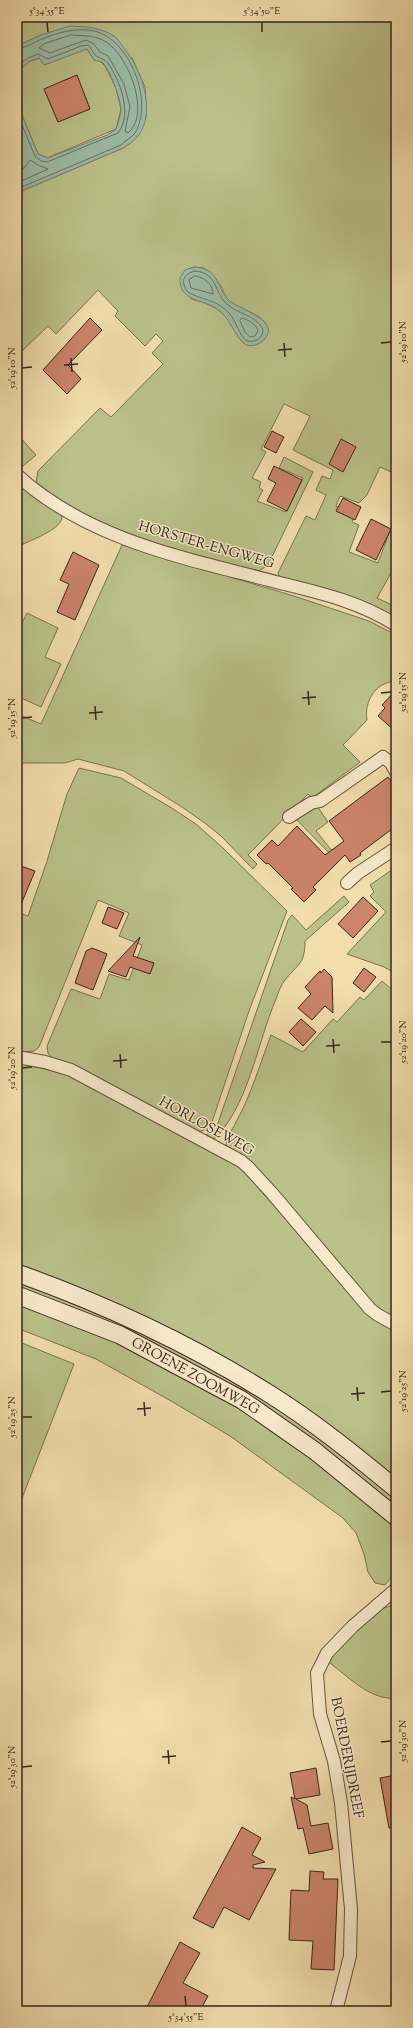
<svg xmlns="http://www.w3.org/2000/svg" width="413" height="2028" font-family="'Sorts Mill Goudy',serif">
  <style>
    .green { fill: #bac18a; stroke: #797252; fill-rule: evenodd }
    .water { fill: #9cbca6; stroke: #747f6e }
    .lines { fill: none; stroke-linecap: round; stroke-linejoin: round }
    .shore { stroke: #6a7060; stroke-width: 1 }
    .building { fill: #cc846b; stroke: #38241a }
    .street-casing { stroke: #66523f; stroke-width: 14 }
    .secondary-casing { stroke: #38241a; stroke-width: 19 }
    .street { stroke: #f7eaca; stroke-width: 12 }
    .secondary { stroke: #f7eaca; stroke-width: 17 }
    .ticks { fill: none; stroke: #38241a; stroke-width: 1.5 }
    .labels { text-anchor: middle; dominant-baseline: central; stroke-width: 3; stroke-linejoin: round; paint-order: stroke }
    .street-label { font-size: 14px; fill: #38241a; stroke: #f7eaca }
    .neatline { fill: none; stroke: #38241a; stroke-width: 1.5 }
    .ticks-label { font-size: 10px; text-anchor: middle; fill: #38241a }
  </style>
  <rect width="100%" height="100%" fill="#f2dead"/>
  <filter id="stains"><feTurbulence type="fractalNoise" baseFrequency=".005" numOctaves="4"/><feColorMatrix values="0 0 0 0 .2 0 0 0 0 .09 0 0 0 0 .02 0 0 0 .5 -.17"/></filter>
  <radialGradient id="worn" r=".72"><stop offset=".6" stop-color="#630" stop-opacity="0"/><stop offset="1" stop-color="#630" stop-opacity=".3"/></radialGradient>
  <g class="green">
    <path d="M17 17H396V474L380 467 367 495 359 503 340 496 336 506 356 514 352 522 359 525 349 552 378 563 391 528 396 530V564L377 598 392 605 396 597V618C362 595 319 587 280 577L278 573 306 516 315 520 326 495 316 490 322 476 330 479 333 470 293 450 310 416 284 404 261 449 266 452 252 478 261 482 259 488 263 490 257 501 286 512 303 478 279 468 284 457 313 472 268 565 259 571C182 552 99 533 36 482L38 471 100 408 111 417 163 364 152 353 163 341 156 334 145 346 115 316 118 311 98 290 56 334 48 326 17 356V193L123 148 138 136 146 117 145 87 132 58 41 35 17 46ZM194 267 204 268C209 274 217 280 221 286 224 292 225 298 231 302 242 311 277 317 265 338 261 345 254 345 246 345 237 338 236 331 231 322 221 308 207 303 191 299L185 270Z"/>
    <path d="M82 49H87L92 57 101 62 105 66 116 88 121 109 116 129 47 158 38 154 17 103V72L30 61 40 58 44 65Z"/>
    <path d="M17 434 36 455 23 466 17 465Z"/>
    <path d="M17 483 50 508 62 515C65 529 28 541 17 547Z"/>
    <path d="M122 545 294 596 369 621 396 635V681C375 682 364 702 367 720L343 745 360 762 312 798 308 794 248 855 257 864 253 869 221 836 206 824 182 807 124 771 78 759 65 763H17V714L41 724Z"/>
    <path d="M27 613 58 628 45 657 61 664 41 707 17 696V633Z"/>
    <path d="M79 768 121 778 170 807 196 824 223 848 287 911 249 1011 210 1128 198 1132 78 1068 51 1057 48 1053 47 1046 71 989 100 999 109 974 129 980 142 945 119 936 129 913 98 900 39 1047 34 1051 17 1053V912L28 916 47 861 67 794Z"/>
    <path d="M317 806 328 822 316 831 337 857 335 859 296 819Z"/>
    <path d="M396 867V974L384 967 347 954 386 912 370 896 374 892 370 885Z"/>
    <path d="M344 896 349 902 305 941C305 964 298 964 285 980 281 985 278 993 276 999 257 1043 248 1109 212 1141L204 1136 211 1132 218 1123 288 920 292 915 306 930Z"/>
    <path d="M382 981 396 993V1320L373 1305 226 1148C225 1138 232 1131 236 1122 251 1095 260 1064 271 1035L303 1052 333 1019 337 1022 360 997 364 1000Z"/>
    <path d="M17 1063 67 1074 239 1166 365 1310 383 1325 396 1330V1481L307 1413 17 1269Z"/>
    <path d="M17 1280 122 1320 274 1403 396 1496V1510L270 1413 17 1290Z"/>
    <path d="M17 1301 118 1342 239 1406 315 1458 394 1523C397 1534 398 1558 396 1569 394 1575 389 1580 385 1585L375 1583 368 1572 364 1554 356 1533 343 1518 230 1436 171 1401 96 1359 17 1328Z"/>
    <path d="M17 1341 74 1364 17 1511Z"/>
    <path d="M396 1604V1698C370 1701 347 1675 327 1661L378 1610Z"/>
  </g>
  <g class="water">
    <path d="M70 26C86 27 100 27 114 36 118 39 121 44 124 48 141 69 157 111 138 136 134 141 128 145 123 148L17 193V165L20 150 17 143V103L38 154 48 158 107 135 116 129C118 123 121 115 121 108 119 96 111 71 103 63 100 61 97 61 94 60L87 49 44 65 39 58 30 61 17 72V46L41 35Z"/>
    <path d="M195 267C220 269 215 286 229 300 237 309 287 322 261 342 256 346 252 346 246 345 233 335 231 318 217 309 202 298 179 302 180 278L185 270Z"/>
  </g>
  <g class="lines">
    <g class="shore">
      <path d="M71 35C84 36 98 35 109 44 129 59 151 114 128 133L125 131 130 107 124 84 108 56 100 52 93 43 86 40 50 53 39 48 44 44Z"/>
      <path d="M17 49C25 48 33 43 40 40 56 33 76 27 94 31 130 39 154 102 135 133 132 137 125 141 121 145L17 189"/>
      <path d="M17 66 28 58 38 54 48 59 81 46 88 45C92 48 93 55 98 57 102 59 104 59 108 63 120 81 133 114 118 133L47 162 41 161 35 156 17 113"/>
      <path d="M17 169 24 168 30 160 38 165 48 169 17 183"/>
      <path d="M195 271C219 273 213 293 228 305 240 315 254 314 263 329 263 338 256 343 247 341 238 334 237 322 229 313 214 298 203 301 188 292 180 282 183 274 195 271Z"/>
      <path d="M195 276C204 277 213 284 213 294L191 288 189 280Z"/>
      <path d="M242 318C249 320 256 324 258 331L255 336 250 337 245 332 240 321Z"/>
    </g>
  </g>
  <g class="building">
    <path d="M77 75 90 109 58 122 44 89Z"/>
    <path d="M90 318 102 330 68 365 81 379 67 394 43 370Z"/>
    <path d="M272 431 284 437 276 453 264 447Z"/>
    <path d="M341 439 356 447 343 472 329 464Z"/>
    <path d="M274 466 302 480 287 511 267 501 276 483 268 479Z"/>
    <path d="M343 498 361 507 355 520 336 511Z"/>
    <path d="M371 519 391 529 376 560 356 550Z"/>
    <path d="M73 552 99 565 75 620 57 612 69 584 60 580Z"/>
    <path d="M396 690V732L378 716 385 708 382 705Z"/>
    <path d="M388 777 396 788V826L360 853 361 855 350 862 345 855 313 887 316 890 304 902 291 889 293 888 268 863 266 864 257 855 272 840 278 846 297 826 325 855 344 841 329 821Z"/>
    <path d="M21 866 35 871 17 914V875Z"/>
    <path d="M363 897 378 911 353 938 338 924Z"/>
    <path d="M108 907 124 913 117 929 102 923Z"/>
    <path d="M140 937 133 956 154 963 150 974 130 967 126 977 108 971Z"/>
    <path d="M92 948 107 954 93 990 75 983 86 951Z"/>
    <path d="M364 968 376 977 364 992 353 983Z"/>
    <path d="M324 969 332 977 333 1013 325 1006 312 1020 298 1008 311 994 305 987 320 971 321 973Z"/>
    <path d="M301 1019 316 1032 303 1046 289 1032Z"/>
    <path d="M316 1768 320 1795 296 1799 307 1805 311 1826 328 1823 333 1849 309 1854 303 1828 298 1829 291 1797 295 1799 290 1773Z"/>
    <path d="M396 1775V1828H389L380 1778Z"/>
    <path d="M242 1827 261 1838 252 1855 265 1862 253 1865V1868L276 1869 249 1920 224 1907 213 1928 193 1918Z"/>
    <path d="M310 1871 324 1872 323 1879H338L334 1970 311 1969 313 1941 289 1940 291 1890 309 1891Z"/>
    <path d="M180 1942 200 1953 183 1983 208 1996 200 2011H145Z"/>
  </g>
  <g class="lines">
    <defs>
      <g id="street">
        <path d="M17 475C89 541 189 559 280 583 321 593 360 602 396 625"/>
        <path d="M289 817 311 803 320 801 383 757 391 763 396 772"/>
        <path d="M347 883 358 873 396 848"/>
        <path d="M17 1057 45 1062 71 1070 241 1161 248 1167 271 1192 370 1309 378 1315 396 1325"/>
        <path d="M336 2011 350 1956 351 1909 341 1803 334 1761 320 1714 317 1673 327 1653 353 1626 396 1589"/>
      </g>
      <g id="secondary">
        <path d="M17 1273C104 1304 190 1344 268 1393 313 1421 355 1455 396 1489"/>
        <path d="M17 1295 120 1335 242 1400 315 1451 396 1517"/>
      </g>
    </defs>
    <use href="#street" class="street-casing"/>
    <use href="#secondary" class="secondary-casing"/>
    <use href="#street" class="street"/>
    <use href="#secondary" class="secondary"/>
  </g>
  <path class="ticks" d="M47 22 48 32M262 22V32M284 343 285 357M381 343 391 342M278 350 292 349M71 358 72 372M64 365 78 364M22 368 32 367M308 691 309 705M381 693 391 692M302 698 316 697M95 706 96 720M89 713 103 712M22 718 32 717M333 1039 334 1053M381 1042H391M326 1046 340 1045M120 1054 121 1068M113 1061 127 1060M22 1068 32 1067M357 1387 358 1401M381 1392 391 1391M351 1394 365 1393M144 1402 145 1416M137 1409 151 1408M22 1417H32M381 1742 391 1741M168 1750 169 1764M162 1757 176 1756M22 1767 32 1766M185 1996 186 2006"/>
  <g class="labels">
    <g class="street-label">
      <text transform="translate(206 546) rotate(16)">HORSTER-ENGWEG</text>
      <text transform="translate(206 1127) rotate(29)">HORLOSEWEG</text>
      <text transform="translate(195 1377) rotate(29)">GROENE ZOOMWEG</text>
      <text transform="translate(346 1758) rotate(79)">BOERDERIJDREEF</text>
    </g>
  </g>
  <rect width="413" height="2028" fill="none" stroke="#f2dead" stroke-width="44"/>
  <rect x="22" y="22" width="369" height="1984" class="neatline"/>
  <g class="ticks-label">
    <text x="47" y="14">5°34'55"E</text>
    <text x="262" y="14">5°34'50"E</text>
    <text transform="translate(402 342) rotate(-90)" y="4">52°19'10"N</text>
    <text transform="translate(11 368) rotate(-90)" y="4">52°19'10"N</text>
    <text transform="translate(402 692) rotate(-90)" y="4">52°19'15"N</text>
    <text transform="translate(11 718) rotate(-90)" y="4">52°19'15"N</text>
    <text transform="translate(402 1042) rotate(-90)" y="4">52°19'20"N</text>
    <text transform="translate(11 1068) rotate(-90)" y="4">52°19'20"N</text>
    <text transform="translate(402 1391) rotate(-90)" y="4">52°19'25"N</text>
    <text transform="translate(11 1417) rotate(-90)" y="4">52°19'25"N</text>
    <text transform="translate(402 1741) rotate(-90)" y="4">52°19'30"N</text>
    <text transform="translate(11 1767) rotate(-90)" y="4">52°19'30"N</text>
    <text x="186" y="2020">5°34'55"E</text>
  </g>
  <rect width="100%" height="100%" filter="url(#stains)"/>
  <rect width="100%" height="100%" fill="url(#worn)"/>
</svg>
